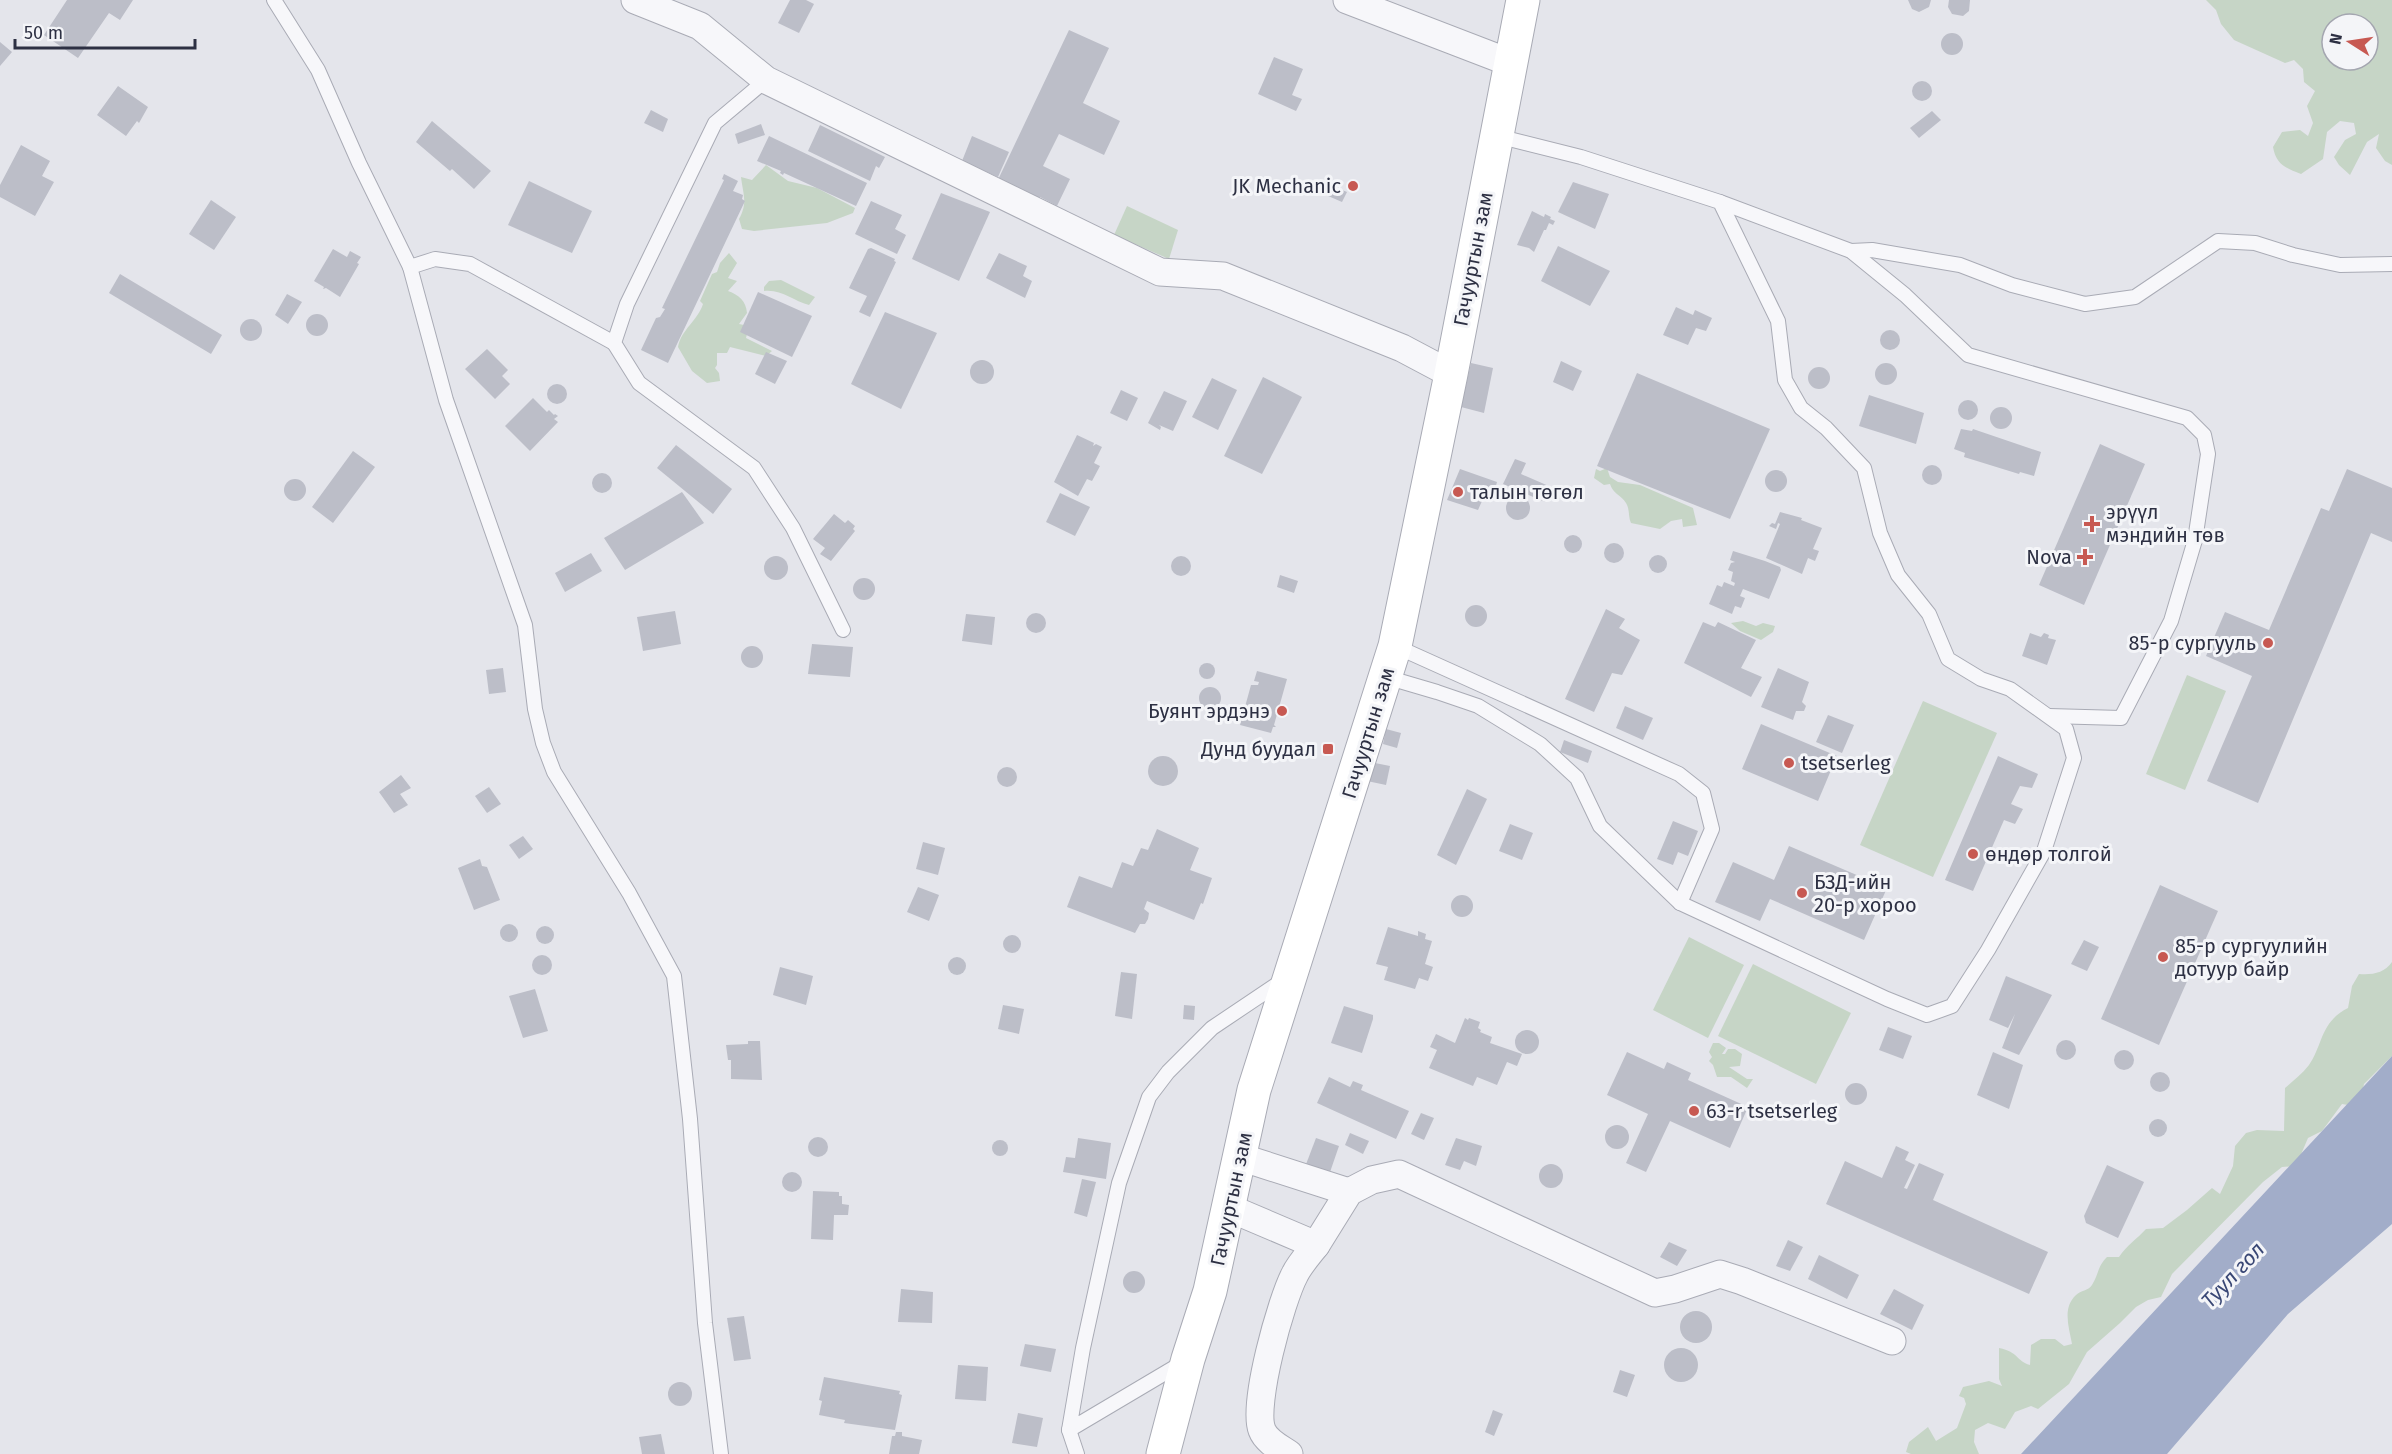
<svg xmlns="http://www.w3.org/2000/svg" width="2392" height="1454" font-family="'Fira Sans',sans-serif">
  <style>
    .green { fill: #c6d5c6; fill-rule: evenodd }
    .water { fill: #a2adc9 }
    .building { fill: #bcbec8 }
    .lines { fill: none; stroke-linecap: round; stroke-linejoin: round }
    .service-casing { stroke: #a9abb5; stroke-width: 16 }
    .minor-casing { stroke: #a9abb5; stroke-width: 29 }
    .secondary-casing { stroke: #a9abb5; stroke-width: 35 }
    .service { stroke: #f7f7fa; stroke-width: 14 }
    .minor { stroke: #f7f7fa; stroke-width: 27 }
    .secondary { stroke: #fff; stroke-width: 33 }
    .poi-dot { fill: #c75952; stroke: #f4f5f8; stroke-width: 2 }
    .labels { text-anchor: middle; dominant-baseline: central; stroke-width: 6; stroke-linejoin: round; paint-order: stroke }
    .poi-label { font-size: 20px; fill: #2d3043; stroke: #f4f5f8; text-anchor: start }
    .street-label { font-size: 20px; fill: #2d3043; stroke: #f4f5f8 }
    .water-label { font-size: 21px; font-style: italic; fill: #394775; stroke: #f4f5f8 }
  </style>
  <rect width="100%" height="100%" fill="#e4e5eb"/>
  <g class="green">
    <path d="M2206 0H2392V165L2385 161 2376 148 2379 134 2367 142 2350 175 2339 165 2334 157 2345 140 2356 134 2354 123 2340 121 2327 132 2323 159 2301 174C2285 168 2276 164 2273 147L2282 132 2300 130 2308 136 2313 123 2307 106 2315 91 2304 82 2303 69 2294 60 2285 63 2234 40 2221 24 2216 10ZM2332 24H2368V60H2332Z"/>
    <path d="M766 165 788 181 817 188 855 208 853 213 827 223 754 231 742 229 739 219C748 203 743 194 741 177L752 180Z"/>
    <path d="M1127 206 1178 230 1169 259 1114 235Z"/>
    <path d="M729 253 737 263 728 278 737 281 728 291C739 295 746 301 747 313L739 324 749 326 746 338 772 351 766 356 730 347 727 353H717V365L715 368 719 373 720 381 707 383 692 371 678 347C681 330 698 320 703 304L700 301 712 274 717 272 720 263Z"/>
    <path d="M781 280 815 297 809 305C793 301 782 289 764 291V287L769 281Z"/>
    <path d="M1607 468 1610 477 1618 482 1640 485 1693 508 1697 525 1683 527 1682 519 1671 521 1660 529 1631 523C1628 517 1630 509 1626 503 1621 495 1613 494 1610 484L1604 485 1594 478 1596 469 1600 471Z"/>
    <path d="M1743 621 1756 626 1763 623 1775 626 1773 632 1761 640 1740 631 1731 623Z"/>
    <path d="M2187 675 2226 691 2185 790 2146 774Z"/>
    <path d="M1923 701 1997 733 1933 877 1860 845Z"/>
    <path d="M1689 937 1744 965 1708 1038 1653 1010Z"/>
    <path d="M2392 962V1056L2364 1084 2362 1094 2354 1106 2342 1104 2322 1131 2308 1138 2296 1166 2282 1167 2263 1182 2172 1274 2161 1297 2148 1300 2136 1307 2120 1323 2087 1352 2069 1384 2038 1409 2031 1406 2015 1412 2005 1429 1988 1423 1975 1430 1974 1442 1979 1454H1911L1906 1452 1909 1442 1928 1427 1936 1441 1957 1428 1966 1404 1964 1398 1959 1396 1963 1387 1989 1381 2002 1386 1999 1379V1348C2019 1352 2016 1361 2030 1365L2031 1345 2041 1339H2055L2064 1346 2072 1344C2069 1327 2062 1308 2076 1295 2081 1290 2088 1291 2092 1285 2099 1274 2097 1267 2107 1257H2119C2127 1245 2137 1239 2146 1229L2163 1228 2187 1210 2212 1188 2220 1194 2233 1166 2235 1146 2246 1133 2257 1130 2284 1131 2285 1088C2293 1081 2302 1074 2309 1065 2323 1045 2320 1022 2348 1008L2352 986 2359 974C2373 975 2384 973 2392 962Z"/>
    <path d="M1753 964 1851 1013 1816 1084 1718 1036Z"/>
    <path d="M1713 1043H1719L1726 1048 1722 1054H1725L1728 1049H1735L1742 1054 1740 1066 1729 1067 1747 1079H1753L1747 1088 1731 1077H1717L1713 1065 1709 1061 1712 1057 1709 1052Z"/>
  </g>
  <path class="water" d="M2392 1056V1224L2288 1314 2167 1454H2021Z"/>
  <g class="building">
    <path d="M67 0H133L120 20 109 13 78 58 44 35Z"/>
    <path d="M790 0H806L814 4 799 33 778 23Z"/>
    <path d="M1908 0H1931L1929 7 1919 12 1912 9Z"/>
    <path d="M1949 0H1970L1969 11 1963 16 1952 14 1948 7Z"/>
    <path d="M1069 30 1109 48 1083 103 1120 121 1104 155 1059 134 1043 166 1070 179 1057 206 1040 197 1038 204 996 184Z"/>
    <circle cx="1952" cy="44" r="11"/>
    <path d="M0 42 12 52 0 66Z"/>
    <path d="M1274 57 1303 69 1292 95 1302 99 1296 111 1258 94Z"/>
    <circle cx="1922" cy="91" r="10"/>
    <path d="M118 86 148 107 139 123 137 121 126 136 97 115Z"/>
    <path d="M651 110 668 119 663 132 644 123Z"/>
    <path d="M1932 111 1941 120 1919 138 1910 128Z"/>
    <path d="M432 121 491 171 474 189 452 169 450 171 416 142Z"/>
    <path d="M761 124 765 135 738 144 735 134Z"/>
    <path d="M820 125 885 157 879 168 876 166 870 181 808 151Z"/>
    <path d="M769 136 867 183 856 206 784 173 783 175 780 173 781 171 757 161Z"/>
    <path d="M972 136 1009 152 998 177 962 161Z"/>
    <path d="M21 145 50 161 42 176 54 182 35 216 0 197V185Z"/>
    <path d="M724 174 738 181 733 191 743 195 742 199 745 201 668 363 641 350 656 318 660 317 665 309 662 308 724 180 722 179Z"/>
    <path d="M529 181 592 211 572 253 508 225Z"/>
    <path d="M1323 182 1347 192 1342 202 1319 192Z"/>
    <path d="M1573 182 1609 194 1595 229 1558 212Z"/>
    <path d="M941 193 990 212 959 281 912 259Z"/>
    <path d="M211 200 236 217 214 250 189 234Z"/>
    <path d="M871 201 902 215 895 229 906 235 897 254 855 234Z"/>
    <path d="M1532 211 1544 217 1545 214 1551 217 1550 219 1555 221 1553 225 1549 223 1546 230H1544L1534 252 1529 248 1517 245Z"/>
    <path d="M1558 246 1610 271 1590 306 1541 281Z"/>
    <path d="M871 248 895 259 894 261 896 262 870 317 859 312 867 296 849 288 868 249Z"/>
    <path d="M333 249 347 257 350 251 361 257 357 263 359 264 340 297 326 288 323 289 324 287 314 281Z"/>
    <path d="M999 253 1027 266 1023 276 1032 281 1025 298 986 278Z"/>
    <path d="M120 274 222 335 211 354 109 293Z"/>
    <path d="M758 292 812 316 792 357 740 332Z"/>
    <path d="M287 294 302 302 288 324 275 315Z"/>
    <path d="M1676 307 1693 315 1695 310 1712 318 1706 331 1696 328 1688 345 1663 335Z"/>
    <path d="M885 312 937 333 901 409 851 384Z"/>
    <circle cx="317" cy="325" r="11"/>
    <circle cx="251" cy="330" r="11"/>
    <circle cx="1890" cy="340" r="10"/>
    <path d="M487 349 508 370 502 376 510 384 495 399 465 369Z"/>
    <path d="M766 352 787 361 775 384 755 374Z"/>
    <circle cx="982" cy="372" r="12"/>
    <path d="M1561 361 1582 371 1573 391 1553 382Z"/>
    <path d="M1471 363 1493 368 1484 413 1461 407Z"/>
    <circle cx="1886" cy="374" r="11"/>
    <circle cx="1819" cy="378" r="11"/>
    <path d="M1637 373 1770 429 1730 519 1597 466Z"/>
    <path d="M1263 377 1302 397 1262 474 1224 456Z"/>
    <path d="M1212 378 1237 390 1218 430 1192 417Z"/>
    <circle cx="557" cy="394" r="10"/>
    <path d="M1121 390 1138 398 1127 421 1110 413Z"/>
    <path d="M1164 391 1187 401 1173 431 1159 425 1161 427 1160 430 1148 423Z"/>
    <path d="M1869 395 1924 413 1916 444 1859 426Z"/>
    <path d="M533 398 547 412 549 410 554 415 555 414 558 416 554 419 558 422 530 451 505 426Z"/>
    <circle cx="1968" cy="410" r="10"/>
    <circle cx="2001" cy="418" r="11"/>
    <path d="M1961 429 1972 431 1973 429 2041 452 2034 476 2020 472 2019 474 1964 457 1965 453 1954 449Z"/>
    <path d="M1077 435 1094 443 1093 446 1096 444 1102 447 1094 463 1100 466 1092 481 1087 479 1078 496 1054 482Z"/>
    <path d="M2100 444 2145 464 2084 605 2039 585Z"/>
    <path d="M676 445 732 489 713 514 657 468Z"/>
    <path d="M353 451 375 467 333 523 312 507Z"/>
    <path d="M1515 459 1526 463 1521 474 1551 487 1545 502 1503 484Z"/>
    <circle cx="1932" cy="475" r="10"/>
    <path d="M1460 469 1497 482 1493 496 1486 492 1478 510 1447 500Z"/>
    <path d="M2347 469 2392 488V542L2371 533 2258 803 2207 781 2252 676 2206 656 2225 612 2269 630 2321 508 2329 511Z"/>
    <circle cx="1776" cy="481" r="11"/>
    <circle cx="602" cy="483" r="10"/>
    <circle cx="295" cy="490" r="11"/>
    <path d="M682 492 704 523 625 570 604 538Z"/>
    <path d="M1060 493 1090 507 1075 536 1046 522Z"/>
    <circle cx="1518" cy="508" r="12"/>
    <path d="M1780 512 1802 518 1801 520 1822 528 1813 549 1819 551 1815 561 1808 558 1802 574 1766 558 1780 524 1778 523 1776 529 1769 526 1772 523 1775 524Z"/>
    <path d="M834 514 845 523 848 520 855 526 853 529 855 531 831 561 820 554 825 548 813 539Z"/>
    <circle cx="1573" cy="544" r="9"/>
    <circle cx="1614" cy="553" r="10"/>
    <path d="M1733 551 1765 561 1780 567 1781 570 1769 599 1743 589 1740 596 1745 598 1741 608 1735 606 1732 614 1709 604 1717 585 1722 587 1724 582 1734 586 1735 583 1731 581 1733 572 1728 570 1731 563 1735 562 1730 560Z"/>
    <path d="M591 553 602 571 565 592 555 573Z"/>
    <circle cx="1658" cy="564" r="9"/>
    <circle cx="1181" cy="566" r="10"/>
    <circle cx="776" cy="568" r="12"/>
    <path d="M1280 575 1298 581 1294 593 1277 587Z"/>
    <circle cx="864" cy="589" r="11"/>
    <circle cx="1476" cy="616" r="11"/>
    <path d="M1606 609 1625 619 1619 628 1640 640 1622 675 1612 673 1594 712 1565 699Z"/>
    <path d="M675 611 681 644 643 651 637 617Z"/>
    <circle cx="1036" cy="623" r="10"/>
    <path d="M966 614 995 617 992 645 962 641Z"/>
    <path d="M1703 622 1715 627 1718 622 1756 640 1741 668 1762 677 1751 697 1684 663Z"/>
    <path d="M2030 633 2041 637 2044 633 2049 635 2048 638 2056 640 2047 665 2022 656Z"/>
    <path d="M812 644 853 647 850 677 808 674Z"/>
    <circle cx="752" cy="657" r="11"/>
    <circle cx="1207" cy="671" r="8"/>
    <path d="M503 668 506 692 489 694 486 670Z"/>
    <path d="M1778 668 1809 682 1802 702 1806 706 1804 711H1796L1793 720 1761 707Z"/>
    <path d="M1257 671 1287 679 1274 725 1276 727H1273L1271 733 1240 725 1251 685H1258L1259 682 1254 681Z"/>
    <circle cx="1210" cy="698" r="11"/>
    <path d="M1625 706 1653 718 1643 740 1616 728Z"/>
    <path d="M1828 715 1854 725 1842 753 1816 742Z"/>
    <path d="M1761 724 1837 756 1818 801 1742 769Z"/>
    <path d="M1386 729 1401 733 1397 748 1383 744Z"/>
    <path d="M1564 740 1592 751 1588 763 1560 752Z"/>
    <circle cx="1163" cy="771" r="15"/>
    <path d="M1998 756 2038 774 2032 788 2020 786 2011 804 2023 809 2015 824 2004 820 1973 891 1945 880Z"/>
    <path d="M1370 762 1390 766 1386 785 1367 781Z"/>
    <circle cx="1007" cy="777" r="10"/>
    <path d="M401 775 411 788 400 794 408 805 394 813 379 792Z"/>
    <path d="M489 787 501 804 487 813 475 796Z"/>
    <path d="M1467 789 1487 799 1456 865 1437 855Z"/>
    <path d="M1673 821 1698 831 1688 856 1678 852 1673 865 1657 859Z"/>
    <path d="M1510 824 1533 833 1522 860 1499 851Z"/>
    <path d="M1157 829 1199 848 1190 870 1212 878 1203 904 1201 903 1194 920 1147 901 1144 909 1149 913 1148 919 1145 924H1140L1135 933 1067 907 1079 876 1112 888 1122 862 1133 866 1141 848 1148 850Z"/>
    <path d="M523 836 533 849 519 859 509 845Z"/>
    <path d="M923 842 945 848 938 875 916 869Z"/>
    <path d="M1789 846 1887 888 1864 940 1770 899 1760 921 1715 902 1733 862 1774 880Z"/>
    <path d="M480 859 482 866 487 867 500 900 474 910 458 868Z"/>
    <path d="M2160 885 2218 911 2159 1045 2101 1019Z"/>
    <path d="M918 887 939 895 929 921 907 912Z"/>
    <circle cx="1462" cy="906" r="11"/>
    <circle cx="509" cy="933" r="9"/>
    <circle cx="545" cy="935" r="9"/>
    <path d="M1388 927 1418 936V931L1426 934 1425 939 1432 941 1425 964 1433 967 1428 981 1419 978 1415 989 1384 980 1388 967 1376 964Z"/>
    <circle cx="1012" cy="944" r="9"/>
    <path d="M2084 940 2099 947 2087 971 2071 964Z"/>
    <circle cx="542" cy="965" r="10"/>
    <circle cx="957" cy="966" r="9"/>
    <path d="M780 967 813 976 806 1005 773 995Z"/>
    <path d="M1121 972 1137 974 1132 1019 1115 1016Z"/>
    <path d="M2006 976 2052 995 2019 1055 2002 1048 2015 1014 2008 1028 1989 1020Z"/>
    <path d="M535 989 548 1031 523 1038 509 996Z"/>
    <path d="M1003 1005 1024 1009 1019 1034 998 1029Z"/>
    <path d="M1184 1005 1195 1006 1194 1020 1183 1019Z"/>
    <path d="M1344 1006 1373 1015V1019L1362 1053 1331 1043Z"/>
    <path d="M1465 1018 1468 1020 1469 1018 1480 1022 1478 1028 1481 1030 1480 1032 1492 1037 1490 1043 1522 1054 1517 1066 1507 1062 1497 1085 1477 1077 1473 1086 1429 1068 1437 1050 1430 1047 1436 1034 1455 1043Z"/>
    <path d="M1888 1027 1912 1036 1903 1059 1879 1050Z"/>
    <circle cx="1527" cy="1042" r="12"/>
    <circle cx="2066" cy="1050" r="10"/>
    <path d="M748 1041H760L762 1080 731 1079V1060H728L726 1045 748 1044Z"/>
    <circle cx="2124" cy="1060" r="10"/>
    <path d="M1627 1052 1664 1069 1667 1062 1691 1073 1688 1080 1748 1107 1730 1148 1670 1121 1646 1172 1626 1163 1648 1114 1607 1095Z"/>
    <path d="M1993 1052 2023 1065 2009 1109 1977 1095Z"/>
    <circle cx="2160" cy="1082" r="10"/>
    <path d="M1329 1077 1350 1087 1353 1081 1363 1085 1361 1090 1409 1111 1396 1139 1317 1103Z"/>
    <circle cx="1856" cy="1094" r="11"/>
    <path d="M1421 1113 1434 1118 1424 1140 1411 1134Z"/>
    <circle cx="2158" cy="1128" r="9"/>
    <circle cx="1617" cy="1137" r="12"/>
    <path d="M1350 1133 1369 1141 1363 1154 1345 1145Z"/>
    <circle cx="818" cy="1147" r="10"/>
    <path d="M1078 1138 1111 1143 1106 1179 1063 1172 1066 1157 1075 1158Z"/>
    <path d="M1316 1138 1339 1146 1329 1175 1305 1167Z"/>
    <path d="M1456 1138 1482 1146 1476 1166 1464 1161 1460 1170 1445 1165Z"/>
    <circle cx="1000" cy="1148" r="8"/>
    <path d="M1896 1146 1909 1152 1905 1160 1915 1165 1904 1188 1907 1189 1919 1163 1944 1174 1933 1200 2048 1252 2029 1294 1826 1204 1845 1161 1882 1178Z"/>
    <circle cx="1551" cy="1176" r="12"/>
    <path d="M2107 1165 2144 1182 2118 1238 2086 1223 2084 1216Z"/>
    <circle cx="792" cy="1182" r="10"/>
    <path d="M1082 1179 1096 1182 1087 1217 1074 1213Z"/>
    <path d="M813 1191 839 1192V1196H842V1204L849 1205 848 1215H834L833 1240 811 1239Z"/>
    <path d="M1788 1240 1803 1247 1790 1271 1776 1266Z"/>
    <path d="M1669 1242 1687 1250 1677 1266 1660 1257Z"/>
    <path d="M1819 1255 1859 1275 1847 1299 1808 1279Z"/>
    <circle cx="1134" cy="1282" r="11"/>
    <path d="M901 1289 933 1292 932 1323 898 1322Z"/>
    <path d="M1894 1289 1924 1305 1912 1330 1880 1314Z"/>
    <circle cx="1696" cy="1327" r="16"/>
    <path d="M744 1316 751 1359 734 1361 727 1318Z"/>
    <path d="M1025 1344 1056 1349 1051 1372 1020 1366Z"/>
    <circle cx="1681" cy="1365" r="17"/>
    <path d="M958 1365 988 1367 986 1401 955 1399Z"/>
    <path d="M1620 1370 1635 1375 1627 1397 1613 1392Z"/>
    <path d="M824 1377 900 1391 899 1394 902 1395 895 1430 844 1423 845 1420 819 1415 822 1401 819 1400Z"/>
    <circle cx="680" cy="1394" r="12"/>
    <path d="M1493 1410 1503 1414 1494 1436 1485 1432Z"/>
    <path d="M1018 1413 1043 1418 1037 1447 1012 1443Z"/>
    <path d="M896 1432H902V1436L922 1440 919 1454H889L892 1436H895Z"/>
    <path d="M661 1434 665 1454H642L639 1437Z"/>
  </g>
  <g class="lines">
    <defs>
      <g id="service">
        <path d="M274 0 318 70 359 163 410 267 446 400 525 625 535 709 543 743 554 772 629 893 674 976 690 1119 705 1323 721 1454"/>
        <path d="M766 80 715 123 627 304 614 343 639 383 754 468 793 528 843 630"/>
        <path d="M1720 202 1851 251 1905 295 1968 355 2187 418 2204 435 2208 454 2195 540 2171 621 2121 718 2049 716"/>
        <path d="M1851 251 1872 250 1960 265 2012 285 2085 304 2135 297 2218 241 2255 243 2293 255 2340 265 2392 264"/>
        <path d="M410 267 435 259 470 264 614 343"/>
        <path d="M1395 646 1679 774 1703 793 1712 829 1680 903"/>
        <path d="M1386 677 1437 692 1478 706 1540 744 1577 778 1600 826 1680 903 1887 999 1927 1015 1952 1006 1988 950 2044 851 2074 758 2066 729 2010 689 1981 679 1948 659 1929 614 1898 575 1880 533 1864 468 1826 428 1801 408 1785 380 1778 321 1720 202 1581 157 1497 136"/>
        <path d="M1182 1363 1069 1430 1083 1348 1119 1183 1149 1097 1168 1072 1212 1028 1282 981"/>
        <path d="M1069 1430 1077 1454"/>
      </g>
      <g id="minor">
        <path d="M635 0 700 26 766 80 1160 272 1223 276 1402 348 1451 374"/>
        <path d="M1347 0 1511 63"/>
        <path d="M1240 1157 1349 1192"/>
        <path d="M1229 1208 1316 1245C1309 1254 1300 1264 1295 1274 1281 1300 1252 1405 1262 1430 1266 1441 1280 1448 1289 1454"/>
        <path d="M1316 1245 1349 1192 1372 1180 1399 1174 1655 1293 1675 1289 1720 1274 1742 1281 1892 1341"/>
      </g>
      <path id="secondary" d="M1163 1454 1188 1359 1210 1291 1254 1090 1395 646 1451 374 1523 0"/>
    </defs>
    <use href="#service" class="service-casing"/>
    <use href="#minor" class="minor-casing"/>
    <use href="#secondary" class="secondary-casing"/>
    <use href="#service" class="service"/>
    <use href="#minor" class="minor"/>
    <use href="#secondary" class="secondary"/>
  </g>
  <g class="poi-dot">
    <circle cx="1353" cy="186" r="6"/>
    <circle cx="1458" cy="492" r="6"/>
    <path d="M2089 515h6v6h6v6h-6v6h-6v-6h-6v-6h6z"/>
    <path d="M2082 548h6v6h6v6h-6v6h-6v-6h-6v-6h6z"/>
    <circle cx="2268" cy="643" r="6"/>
    <circle cx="1282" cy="711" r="6"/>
    <rect x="1322" y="743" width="12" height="12" rx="3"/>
    <circle cx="1789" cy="763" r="6"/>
    <circle cx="1973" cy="854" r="6"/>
    <circle cx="1802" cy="893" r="6"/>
    <circle cx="2163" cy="957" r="6"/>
    <circle cx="1694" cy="1111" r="6"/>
  </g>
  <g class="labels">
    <g class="poi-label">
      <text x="1341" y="186" text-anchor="end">JK Mechanic</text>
      <text x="1470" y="492">талын төгөл</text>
      <text x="2106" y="512">эрүүл<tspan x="2106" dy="23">мэндийн төв</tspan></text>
      <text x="2072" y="557" text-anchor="end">Nova</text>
      <text x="2256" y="643" text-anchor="end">85-р сургууль</text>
      <text x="1270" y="711" text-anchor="end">Буянт эрдэнэ</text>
      <text x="1316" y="749" text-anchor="end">Дунд буудал</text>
      <text x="1801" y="763">tsetserleg</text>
      <text x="1985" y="854">өндөр толгой</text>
      <text x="1814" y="882">БЗД-ийн<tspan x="1814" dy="23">20-р хороо</tspan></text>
      <text x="2175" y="946">85-р сургуулийн<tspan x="2175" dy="23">дотуур байр</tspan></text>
      <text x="1706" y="1111">63-r tsetserleg</text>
    </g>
    <g class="street-label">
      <text transform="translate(1473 259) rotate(-79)">Гачууртын зам</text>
      <text transform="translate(1368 733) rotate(-73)">Гачууртын зам</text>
      <text transform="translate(1231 1199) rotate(-78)">Гачууртын зам</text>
    </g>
    <g class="water-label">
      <text transform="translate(2233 1275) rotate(-47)">Туул гол</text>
    </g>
  </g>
  <g transform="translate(2350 42) rotate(282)"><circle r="28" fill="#f4f5f8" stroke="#a4a6b0" stroke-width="1.5"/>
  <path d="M0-4.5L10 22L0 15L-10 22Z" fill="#c75952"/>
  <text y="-9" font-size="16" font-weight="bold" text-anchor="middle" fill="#2d3043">N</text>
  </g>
  <path d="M15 39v9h180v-9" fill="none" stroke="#2d3043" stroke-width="3"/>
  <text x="24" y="39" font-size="18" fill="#2d3043" stroke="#f4f5f8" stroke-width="4.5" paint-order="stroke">50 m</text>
</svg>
